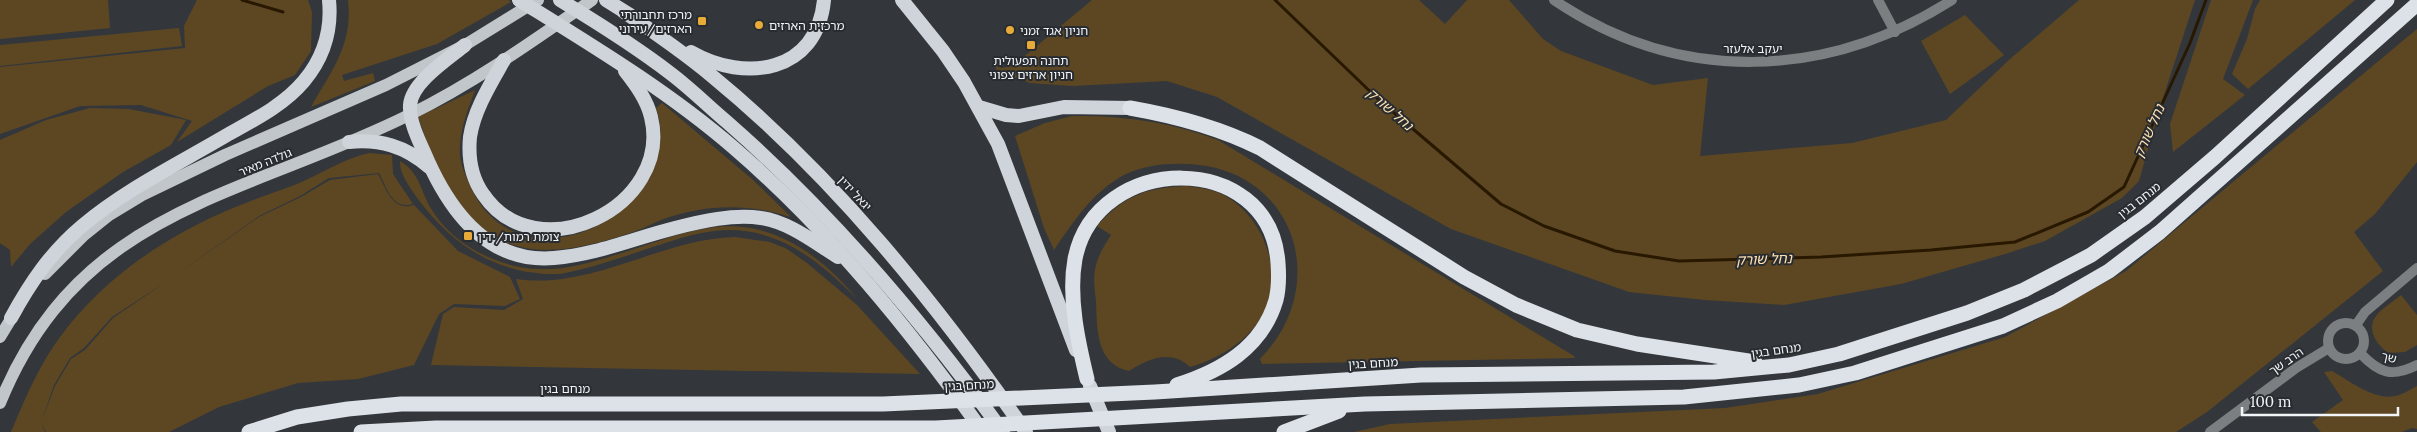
<svg xmlns="http://www.w3.org/2000/svg" width="2417" height="432" font-family="Lora,'Noto Sans Hebrew',serif">
  <style>
    .green { fill: #5d4723 }
    .lines { fill: none; stroke-linecap: round; stroke-linejoin: round }
    .stream { stroke: #291800; stroke-width: 3 }
    .minor { stroke: #7c7f81; stroke-width: 10 }
    .primary { stroke: #c1c6cb; stroke-width: 12 }
    .trunk { stroke: #cfd4da; stroke-width: 14 }
    .motorway { stroke: #dde2e8; stroke-width: 15 }
    .poi-dot { fill: #e9ab38; stroke: #292d31; stroke-width: 2 }
    .labels { text-anchor: middle; dominant-baseline: central; stroke-width: 4; stroke-linejoin: round; paint-order: stroke }
    .poi-label { font-size: 12px; fill: #f2f5f8; stroke: #292d31; text-anchor: start }
    .street-label { font-size: 12px; fill: #f2f5f8; stroke: #292d31 }
    .water-label { font-size: 14px; font-style: italic; fill: #fee0b0; stroke: #292d31 }
  </style>
  <rect width="100%" height="100%" fill="#33373b"/>
  <g class="green">
    <path d="M0 0H108L110 28 0 39Z"/>
    <path d="M197 0H308L312 12 311 51 295 75 268 86 177 142 192 121 141 105 80 106 0 134V67L185 48 184 26Z"/>
    <path d="M348 0H508L511 2 437 44 342 75 344 81 373 73 375 81 311 107C332 70 353 45 348 0Z"/>
    <path d="M1092 0H1419L1445 24 1467 0H1509L1543 39 1561 51 1653 85 1708 78 1700 156 1852 143 1946 120 2010 59 2079 0H2195L2159 110 2139 181 2122 198 2045 241 2005 254 1901 284 1784 305 1705 300 1629 292 1451 229 1217 97 1167 81 1073 86 1030 83 997 71 995 66 1002 68 1014 65Z"/>
    <path d="M2211 0H2253L2223 79 2245 95 2173 152 2170 124Z"/>
    <path d="M2260 0H2355L2248 89 2232 74 2247 39 2255 9Z"/>
    <path d="M1965 15 2004 55 1950 94 1921 41Z"/>
    <path d="M179 28 182 46 0 66V45Z"/>
    <path d="M2417 29V162L2375 214 2354 232 2383 271 2207 412 2176 432H1354L1390 424 1725 408 1818 394 2005 337 2126 271Z"/>
    <path d="M475 90C469 107 461 126 460 145 458 160 465 175 471 188 509 270 615 242 650 174 661 153 664 130 656 108L662 103 753 180 791 217C747 203 704 204 661 220 651 224 642 229 633 232 558 257 495 266 450 189 445 181 438 172 434 163 428 148 424 132 418 117Z"/>
    <path d="M90 108 129 109 186 120 171 145 123 172 66 212 30 244 11 267 10 250 0 243V140L46 120Z"/>
    <path d="M1072 116C1122 115 1171 122 1218 140L1574 356 1575 358 1262 364 1260 359C1334 283 1293 166 1185 164 1165 163 1143 166 1126 174 1093 191 1074 221 1054 250L1044 228 1015 136 1045 123Z"/>
    <path d="M369 153 392 155 393 174 413 204C392 210 387 188 379 173L329 178 300 196 259 216 173 277 259 217 301 197 330 180 378 174C386 189 393 212 414 205L458 251 510 277 520 299 505 306 454 304 439 314 414 365 358 379 298 383 219 407 169 432H46L41 423 55 386 71 359 85 350 113 318 166 282 112 317 84 348 70 358 54 385 41 423 45 432H11C21 408 32 382 45 360 84 294 149 246 217 215 241 204 267 195 292 186 318 176 342 159 369 153Z"/>
    <path d="M400 161C419 172 420 189 430 207 448 238 481 258 515 266 550 274 581 266 615 255 646 246 677 233 709 228 771 218 821 255 858 300 818 259 774 224 714 231 684 235 654 247 626 256 604 263 582 270 560 274 499 276 453 246 418 199 411 189 399 174 400 161Z"/>
    <path d="M1186 186C1200 188 1214 189 1227 197 1257 215 1276 254 1271 289 1266 330 1226 357 1190 367 1172 349 1148 358 1129 371 1096 364 1097 329 1096 301 1095 291 1093 280 1095 270 1097 257 1104 246 1111 235L1097 226C1125 195 1146 188 1186 186Z"/>
    <path d="M735 237 770 242 787 249 807 263 857 305 920 374 431 365 443 314 454 307 504 310 523 299 516 279C593 290 660 239 735 237Z"/>
    <path d="M2401 295 2417 315V345L2405 352 2389 353C2377 346 2366 329 2376 316 2382 308 2393 302 2401 295Z"/>
    <path d="M2332 371C2350 381 2377 403 2399 395 2405 393 2411 389 2417 386V429L2412 428 2402 432H2321L2312 422 2343 400 2324 372Z"/>
  </g>
  <g class="lines">
    <g class="stream">
      <path d="M242 0 283 12"/>
      <path d="M1275 0 1379 100 1501 204 1544 226 1615 251 1679 261 1821 257 1931 250 2015 242 2088 212 2124 187 2190 43 2206 0"/>
    </g>
    <g class="minor">
      <path d="M1554 0C1680 85 1826 80 1952 0"/>
      <path d="M1878 0 1895 32"/>
      <circle cx="2346" cy="341" r="18"/>
      <path d="M2356 325 2365 312 2417 268"/>
      <path d="M2360 353C2379 373 2392 378 2417 365"/>
      <path d="M2210 432 2296 368 2329 348"/>
    </g>
    <g class="primary">
      <path d="M45 274 84 235 109 215 142 195 225 155 386 85 465 45 538 0"/>
      <path d="M0 337 17 309"/>
      <path d="M0 403C80 207 242 198 409 115 474 83 533 41 592 0"/>
    </g>
    <g class="trunk">
      <path d="M519 0C593 46 668 91 734 148 829 230 910 330 983 432"/>
      <path d="M560 0C598 23 635 46 670 73 690 88 708 106 727 122 832 214 921 319 1003 432"/>
      <path d="M606 0 630 15"/>
      <path d="M902 0 943 51 964 82 998 144 1076 350"/>
      <path d="M624 12C654 32 684 53 712 76 834 176 936 303 1026 432"/>
      <path d="M465 45C448 59 412 82 410 105 409 120 418 139 424 152 447 207 486 264 554 258 595 255 635 238 675 228 702 221 733 214 761 218 789 222 814 242 838 257"/>
      <path d="M691 52C745 83 817 73 824 0"/>
      <path d="M504 60C491 83 474 110 470 137 468 158 471 177 483 194 536 273 673 207 651 117 647 100 636 85 625 71"/>
      <path d="M979 107 1006 115 1019 116 1064 107 1130 108"/>
      <path d="M349 142C380 139 405 146 429 167"/>
      <path d="M11 318C30 283 51 252 82 226 126 189 178 164 227 135 254 120 284 105 304 81 324 57 332 30 329 0"/>
      <path d="M1090 386 1109 432"/>
    </g>
    <g class="motorway">
      <path d="M1130 108C1176 116 1218 127 1260 148L1464 277 1516 305 1577 330 1637 344 1755 362"/>
      <path d="M1087 379C1078 342 1068 297 1075 259 1096 152 1270 149 1278 263 1279 276 1279 288 1276 300 1262 348 1221 371 1177 385"/>
      <path d="M249 432 297 417 348 409 401 404H883L1155 392 1421 375 1714 372 1789 365 1839 354 1967 313 2024 290 2091 255 2145 217 2215 157 2387 0"/>
      <path d="M361 432 436 428H936L1365 404 1684 397 1799 385 1855 373 2003 326 2057 301 2109 271 2160 232 2417 4"/>
      <path d="M1284 432 1339 411"/>
    </g>
  </g>
  <g class="poi-dot">
    <rect x="697" y="16" width="10" height="10" rx="2.5"/>
    <circle cx="759" cy="25" r="5"/>
    <circle cx="1010" cy="30" r="5"/>
    <rect x="1026" y="40" width="10" height="10" rx="2.5"/>
    <rect x="463" y="231" width="10" height="10" rx="2.5"/>
  </g>
  <g class="labels">
    <g class="poi-label">
      <text x="692" y="14" text-anchor="end">מרכז תחבורתי<tspan x="692" dy="14">הארזים/עירוני</tspan></text>
      <text x="769" y="25">מרכזית הארזים</text>
      <text x="1020" y="30">חניון אגד זמני</text>
      <text x="1031" y="60" text-anchor="middle">תחנה תפעולית<tspan x="1031" dy="14">חניון ארזים צפוני</tspan></text>
      <text x="478" y="236">צומת רמות/ידין</text>
    </g>
    <g class="street-label">
      <text x="1753" y="48">יעקב אלעזר</text>
      <text transform="translate(265 162) rotate(-22)">גולדה מאיר</text>
      <text transform="translate(855 193) rotate(47)">יגאל ידין</text>
      <text transform="translate(2139 200) rotate(-38)">מנחם בגין</text>
      <text transform="translate(1776 350) rotate(-8)">מנחם בגין</text>
      <text transform="translate(2389 357) rotate(13)">שך</text>
      <text transform="translate(2286 361) rotate(-35)">הרב שך</text>
      <text transform="translate(1373 363) rotate(-3)">מנחם בגין</text>
      <text transform="translate(969 385) rotate(-3)">מנחם בגין</text>
      <text x="565" y="388">מנחם בגין</text>
    </g>
    <g class="water-label">
      <text transform="translate(1390 109) rotate(41)">נחל שורק</text>
      <text transform="translate(2149 131) rotate(-66)">נחל שורק</text>
      <text transform="translate(1764 259) rotate(-2)">נחל שורק</text>
    </g>
  </g>
  <path d="M2242 407v8h156v-8" fill="none" stroke="#f2f5f8" stroke-width="2.5"/>
  <text x="2250" y="407" font-size="15" fill="#f2f5f8" stroke="#292d31" stroke-width="4" paint-order="stroke">100 m</text>
</svg>
